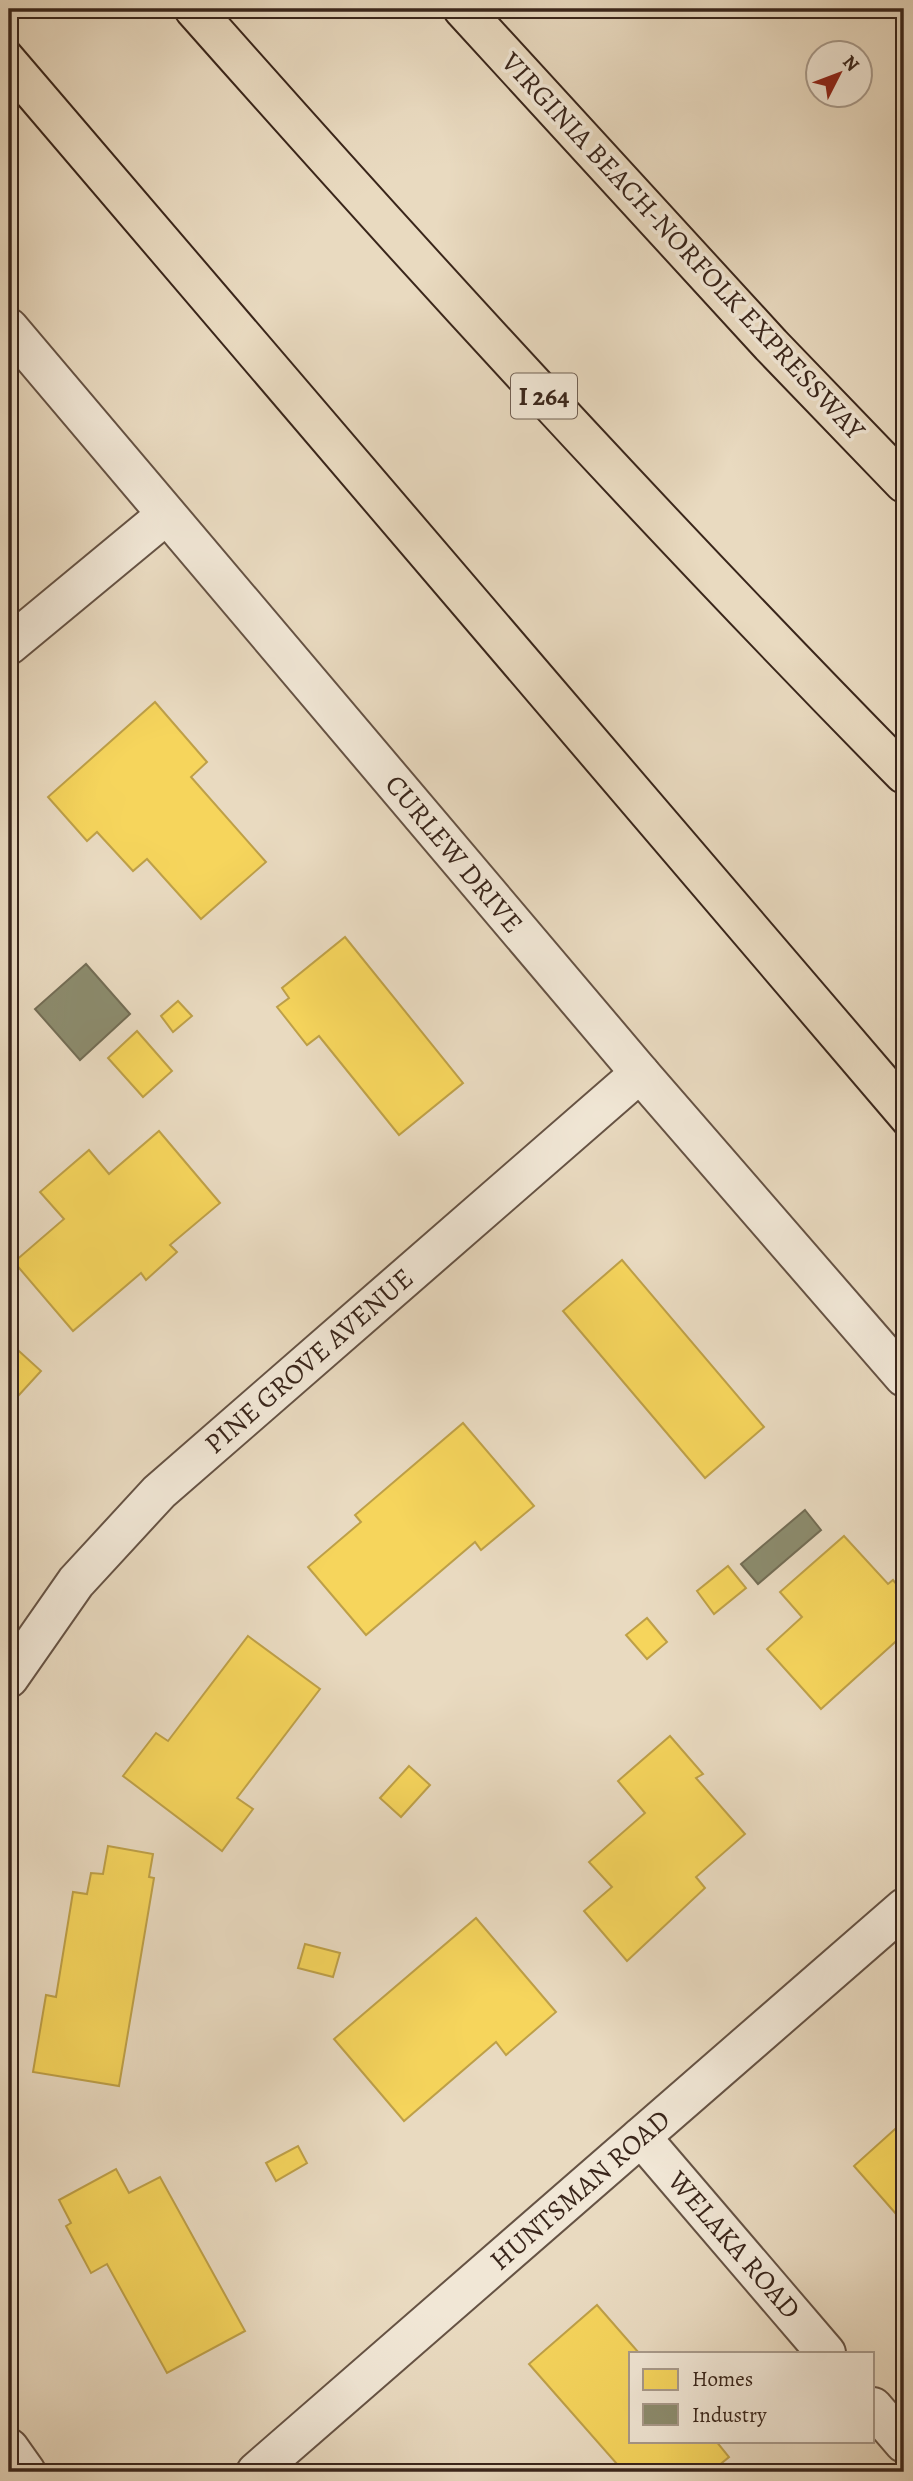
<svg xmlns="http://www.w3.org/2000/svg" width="913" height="2481" font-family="Alegreya,serif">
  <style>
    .homes { fill: #f6d55c; stroke: #bea048; stroke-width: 2 }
    .industry { fill: #8c8c6e; stroke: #736d55; stroke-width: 2 }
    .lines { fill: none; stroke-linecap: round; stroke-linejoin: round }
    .minor-casing { stroke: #665344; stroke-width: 42 }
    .motorway-casing { stroke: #3a261b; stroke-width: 42 }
    .minor { stroke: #f1e7d6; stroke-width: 38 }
    .motorway { stroke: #e9dac0; stroke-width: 38 }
    .tram { stroke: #3a261b; stroke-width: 2 }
    .labels { text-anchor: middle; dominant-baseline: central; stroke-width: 7; stroke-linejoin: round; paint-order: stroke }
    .shield { fill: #f1e7d6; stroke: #716053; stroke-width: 2 }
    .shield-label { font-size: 26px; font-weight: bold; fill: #3a261b }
    .street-label { font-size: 28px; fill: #3a261b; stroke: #f1e7d6 }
  </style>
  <rect width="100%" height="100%" fill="#e9dac0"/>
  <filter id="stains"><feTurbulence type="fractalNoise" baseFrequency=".00286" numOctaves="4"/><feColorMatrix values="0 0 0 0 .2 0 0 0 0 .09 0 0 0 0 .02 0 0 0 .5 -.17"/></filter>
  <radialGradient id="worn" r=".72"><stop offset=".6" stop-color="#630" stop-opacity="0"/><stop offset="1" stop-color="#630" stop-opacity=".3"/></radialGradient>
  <g class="homes">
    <path d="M155 702 207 762 191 777 266 862 201 919 147 859 133 871 97 832 87 841 48 797Z"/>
    <path d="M345 937 463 1083 399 1135 319 1036 307 1045 277 1007 289 998 282 988Z"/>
    <path d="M178 1001 192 1016 173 1032 161 1016Z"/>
    <path d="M137 1031 172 1071 143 1097 108 1058Z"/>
    <path d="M159 1131 220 1203 170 1245 177 1252 146 1280 141 1273 73 1331 14 1262 64 1219 40 1192 89 1150 109 1174Z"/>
    <path d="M622 1260 764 1427 705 1478 563 1311Z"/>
    <path d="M9 1342 41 1371 9 1406Z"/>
    <path d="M463 1423 534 1506 481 1550 475 1542 366 1635 308 1567 361 1522 355 1515Z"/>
    <path d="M844 1536 888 1584 893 1580 904 1593V1634L821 1709 767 1649 802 1617 780 1592Z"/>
    <path d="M728 1566 746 1588 714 1614 697 1591Z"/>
    <path d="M647 1618 667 1642 647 1659 626 1635Z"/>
    <path d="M248 1636 320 1689 237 1798 253 1809 222 1851 123 1776 156 1733 168 1741Z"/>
    <path d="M670 1736 703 1774 696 1778 745 1834 696 1877 705 1888 627 1961 584 1911 612 1887 589 1862 645 1813 618 1781Z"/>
    <path d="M409 1766 430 1785 401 1817 380 1798Z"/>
    <path d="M108 1846 153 1854 149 1877 154 1878 119 2086 33 2072 46 1995 56 1997 73 1892 87 1894 91 1873 103 1874Z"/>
    <path d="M476 1918 556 2012 506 2055 496 2042 404 2121 334 2039Z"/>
    <path d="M305 1944 340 1953 333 1977 298 1968Z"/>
    <path d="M904 2121V2223L854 2166Z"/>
    <path d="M298 2146 307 2163 276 2181 266 2163Z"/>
    <path d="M116 2169 129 2193 160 2177 245 2331 167 2373 107 2264 91 2273 66 2226 71 2223 59 2200Z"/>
    <path d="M597 2305 639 2353H631V2441H716L729 2457 711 2472H624L529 2364Z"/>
  </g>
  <g class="industry">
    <path d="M86 964 130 1014 80 1060 35 1009Z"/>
    <path d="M805 1510 821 1530 758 1584 741 1564Z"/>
  </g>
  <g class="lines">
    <defs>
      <g id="minor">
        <path d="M9 328 640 1073 904 1377"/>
        <path d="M9 645 166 515"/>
        <path d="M9 1678 76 1582 159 1492 640 1073"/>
        <path d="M641 2137 826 2353"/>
        <path d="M873 2407 904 2443"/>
        <path d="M9 2448 26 2472"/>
        <path d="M256 2472 904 1908"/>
      </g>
      <g id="motorway">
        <path d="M194 9C425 270 660 526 904 774"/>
        <path d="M463 9 771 345 904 483"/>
      </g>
    </defs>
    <use href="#minor" class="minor-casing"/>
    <use href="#motorway" class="motorway-casing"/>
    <use href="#minor" class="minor"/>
    <use href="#motorway" class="motorway"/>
    <g class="tram">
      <path d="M9 33 904 1078"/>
      <path d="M9 94 904 1142"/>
    </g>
  </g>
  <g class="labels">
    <rect class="shield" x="511" y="373.5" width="66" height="45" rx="5"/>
    <g class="shield-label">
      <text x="544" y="396">I 264</text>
    </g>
    <g class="street-label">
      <text transform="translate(683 246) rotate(47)">VIRGINIA BEACH-NORFOLK EXPRESSWAY</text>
      <text transform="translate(454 854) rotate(50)">CURLEW DRIVE</text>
      <text transform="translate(309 1361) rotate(-41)">PINE GROVE AVENUE</text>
      <text transform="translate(580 2190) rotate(-41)">HUNTSMAN ROAD</text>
      <text transform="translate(734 2245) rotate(49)">WELAKA ROAD</text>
    </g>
  </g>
  <rect width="913" height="2481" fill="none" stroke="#e9dac0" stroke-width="35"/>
  <rect x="10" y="10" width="892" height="2460" fill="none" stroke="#3a261b" stroke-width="3.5"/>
  <rect x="18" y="18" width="878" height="2446" fill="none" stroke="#3a261b" stroke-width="2"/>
  <rect x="629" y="2352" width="245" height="91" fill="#f1e7d6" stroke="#a89a8b" stroke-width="2"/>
  <rect x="643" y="2369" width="35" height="21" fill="#f6d55c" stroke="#a89a8b" stroke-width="2"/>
  <text x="692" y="2386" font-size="21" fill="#3a261b">Homes</text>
  <rect x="643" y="2404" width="35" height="21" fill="#8c8c6e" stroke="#a89a8b" stroke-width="2"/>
  <text x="692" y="2422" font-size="21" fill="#3a261b">Industry</text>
  <g transform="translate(839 74) rotate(48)"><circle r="33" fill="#f1e7d6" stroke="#a89a8b" stroke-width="2"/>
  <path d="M0-5L12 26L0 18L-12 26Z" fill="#8f2418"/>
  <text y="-10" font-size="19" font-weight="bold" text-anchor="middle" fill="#3a261b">N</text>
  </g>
  <rect width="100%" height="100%" filter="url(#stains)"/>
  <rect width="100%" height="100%" fill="url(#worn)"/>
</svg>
